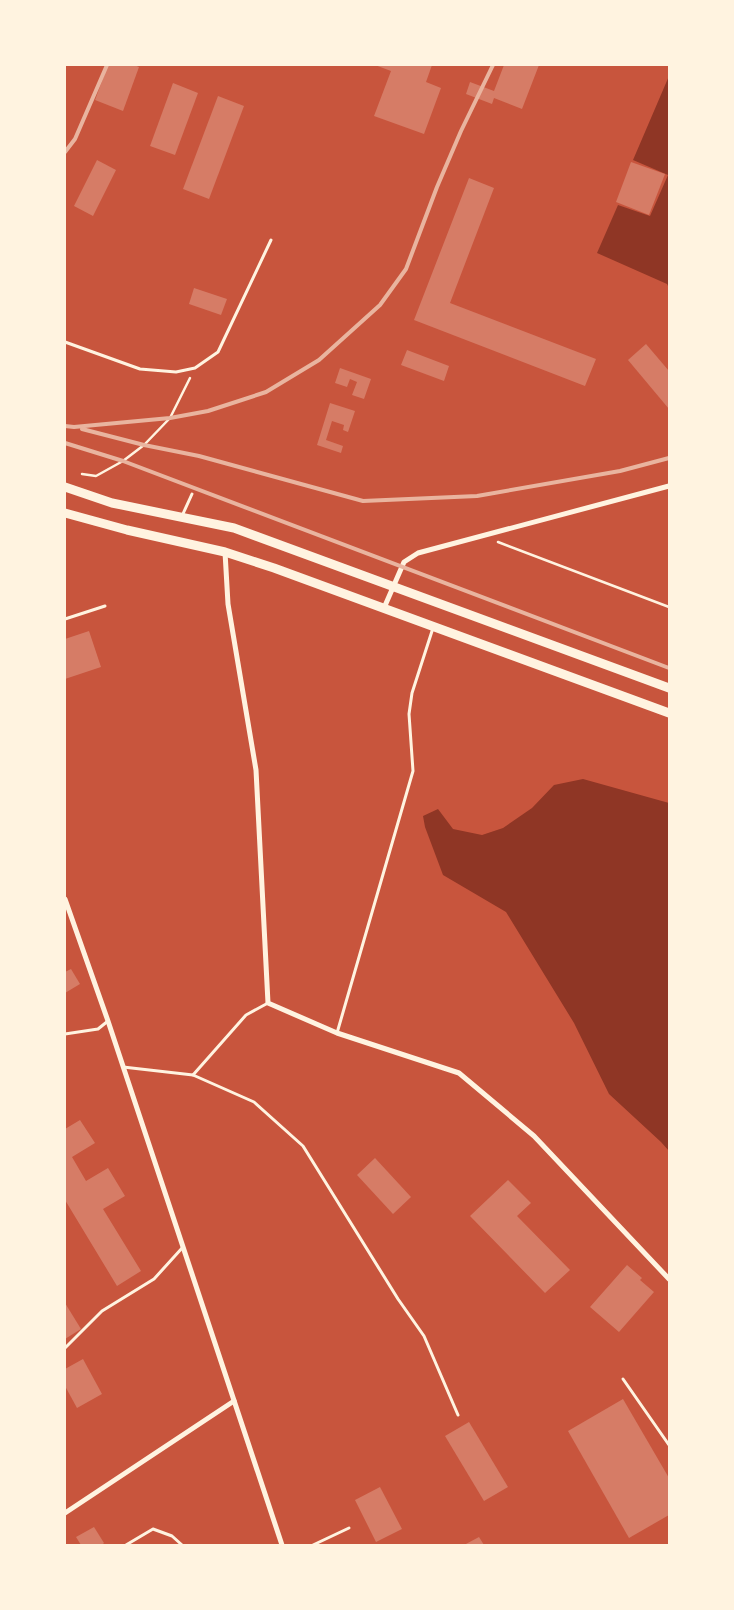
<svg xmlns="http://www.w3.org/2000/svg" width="734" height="1610" font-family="'Noto Serif',serif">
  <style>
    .water { fill: #8f3625 }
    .building { fill: #d67c66 }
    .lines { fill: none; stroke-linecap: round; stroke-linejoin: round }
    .path { stroke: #fff3e0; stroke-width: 2.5 }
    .service { stroke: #fff3e0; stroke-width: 3 }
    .minor { stroke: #fff3e0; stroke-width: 5 }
    .secondary { stroke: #fff3e0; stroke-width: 9 }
    .rail { stroke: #e9b49f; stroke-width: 4 }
  </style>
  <rect width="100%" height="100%" fill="#c8553d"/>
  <g class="water">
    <path d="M669 76V288L667 284 597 253 618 205 650 216 668 175 633 160Z"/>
    <path d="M583 779 669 803V1151L661 1142 609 1094 574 1023 506 912 443 875 425 827 423 816 438 809 453 829 482 835 503 828 532 808 554 785Z"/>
  </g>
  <g class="building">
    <path d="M108 65H134L139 67 123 111 95 100Z"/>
    <path d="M375 65H432L426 82 441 88 424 134 374 116 391 71Z"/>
    <path d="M504 65H539L522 109 494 98 492 104 466 94 470 82 494 91Z"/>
    <path d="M173 83 198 93 175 155 150 146Z"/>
    <path d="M218 96 244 106 209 199 183 189Z"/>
    <path d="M97 160 116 170 93 216 74 206Z"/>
    <path d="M631 162 665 174 649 215 616 202Z"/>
    <path d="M469 178 494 188 450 303 596 359 585 386 414 320Z"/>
    <path d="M194 288 227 299 221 315 189 304Z"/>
    <path d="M646 344 669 371V409L628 360Z"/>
    <path d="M407 350 449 366 444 381 401 365Z"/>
    <path d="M340 368 371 379 364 399 352 395 357 382 350 379 347 387 335 383Z"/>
    <path d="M330 403 355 411 348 432 343 430 344 425 332 421 326 440 343 446 341 453 317 445Z"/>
    <path d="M89 631 101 667 65 679V639Z"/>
    <path d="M71 969 80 984 65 993V972Z"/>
    <path d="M80 1120 95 1143 72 1157 86 1181 108 1168 125 1196 103 1209 141 1271 117 1286 65 1200V1129Z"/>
    <path d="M375 1158 411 1197 393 1214 357 1175Z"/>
    <path d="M508 1180 531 1203 517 1216 570 1270 545 1293 470 1216Z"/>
    <path d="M627 1265 642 1278 640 1280 654 1292 619 1332 590 1307Z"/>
    <path d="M65 1303 81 1329 65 1339Z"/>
    <path d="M83 1359 102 1394 77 1408 65 1386V1369Z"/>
    <path d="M623 1399 669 1478V1515L629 1538 568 1431Z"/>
    <path d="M469 1422 508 1487 484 1501 445 1436Z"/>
    <path d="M380 1487 402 1529 376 1542 355 1500Z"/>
    <path d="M94 1527 104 1543 102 1545H81L76 1537Z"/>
    <path d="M479 1537 484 1545H464Z"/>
  </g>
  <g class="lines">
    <g class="path">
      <path d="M82 474 96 476 123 461 144 445 170 418 190 378"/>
      <path d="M498 542 669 607"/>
    </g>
    <g class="service">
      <path d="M65 342 140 369 176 372 195 368 218 352 271 240"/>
      <path d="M182 516 192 494"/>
      <path d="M65 619 105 606"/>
      <path d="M337 1033 413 771 409 714 412 693 433 628"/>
      <path d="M65 1034 98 1029 108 1021"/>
      <path d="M123 1067 193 1075 246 1015 268 1003"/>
      <path d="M193 1075 254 1102 303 1146 398 1299 424 1336 458 1415"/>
      <path d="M65 1348 102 1311 154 1279 183 1247"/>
      <path d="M623 1379 669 1445"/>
      <path d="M126 1545 153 1529 172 1536 182 1545"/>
      <path d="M313 1545 349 1528"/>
    </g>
    <g class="minor">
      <path d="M225 552 228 604 256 770 268 1003 337 1033 459 1073 534 1136 669 1279"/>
      <path d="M384 608 404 562 418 553 669 486"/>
      <path d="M65 899 108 1021 282 1545"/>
      <path d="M65 1513 234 1401"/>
    </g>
    <g class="secondary">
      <path d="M65 487 112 503 234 528 669 688"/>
      <path d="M65 513 127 530 225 552 274 568 669 713"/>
    </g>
    <g class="rail">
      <path d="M65 152 75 139 107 65"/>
      <path d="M65 426 74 427 170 418 208 411 266 392 319 360 380 305 406 269 437 187 461 131 493 65"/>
      <path d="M82 429 144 445 199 456 363 501 477 496 620 471 669 458"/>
      <path d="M65 443 123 461 669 668"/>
    </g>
  </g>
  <rect width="734" height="1610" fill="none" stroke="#fff3e0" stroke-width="132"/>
</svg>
